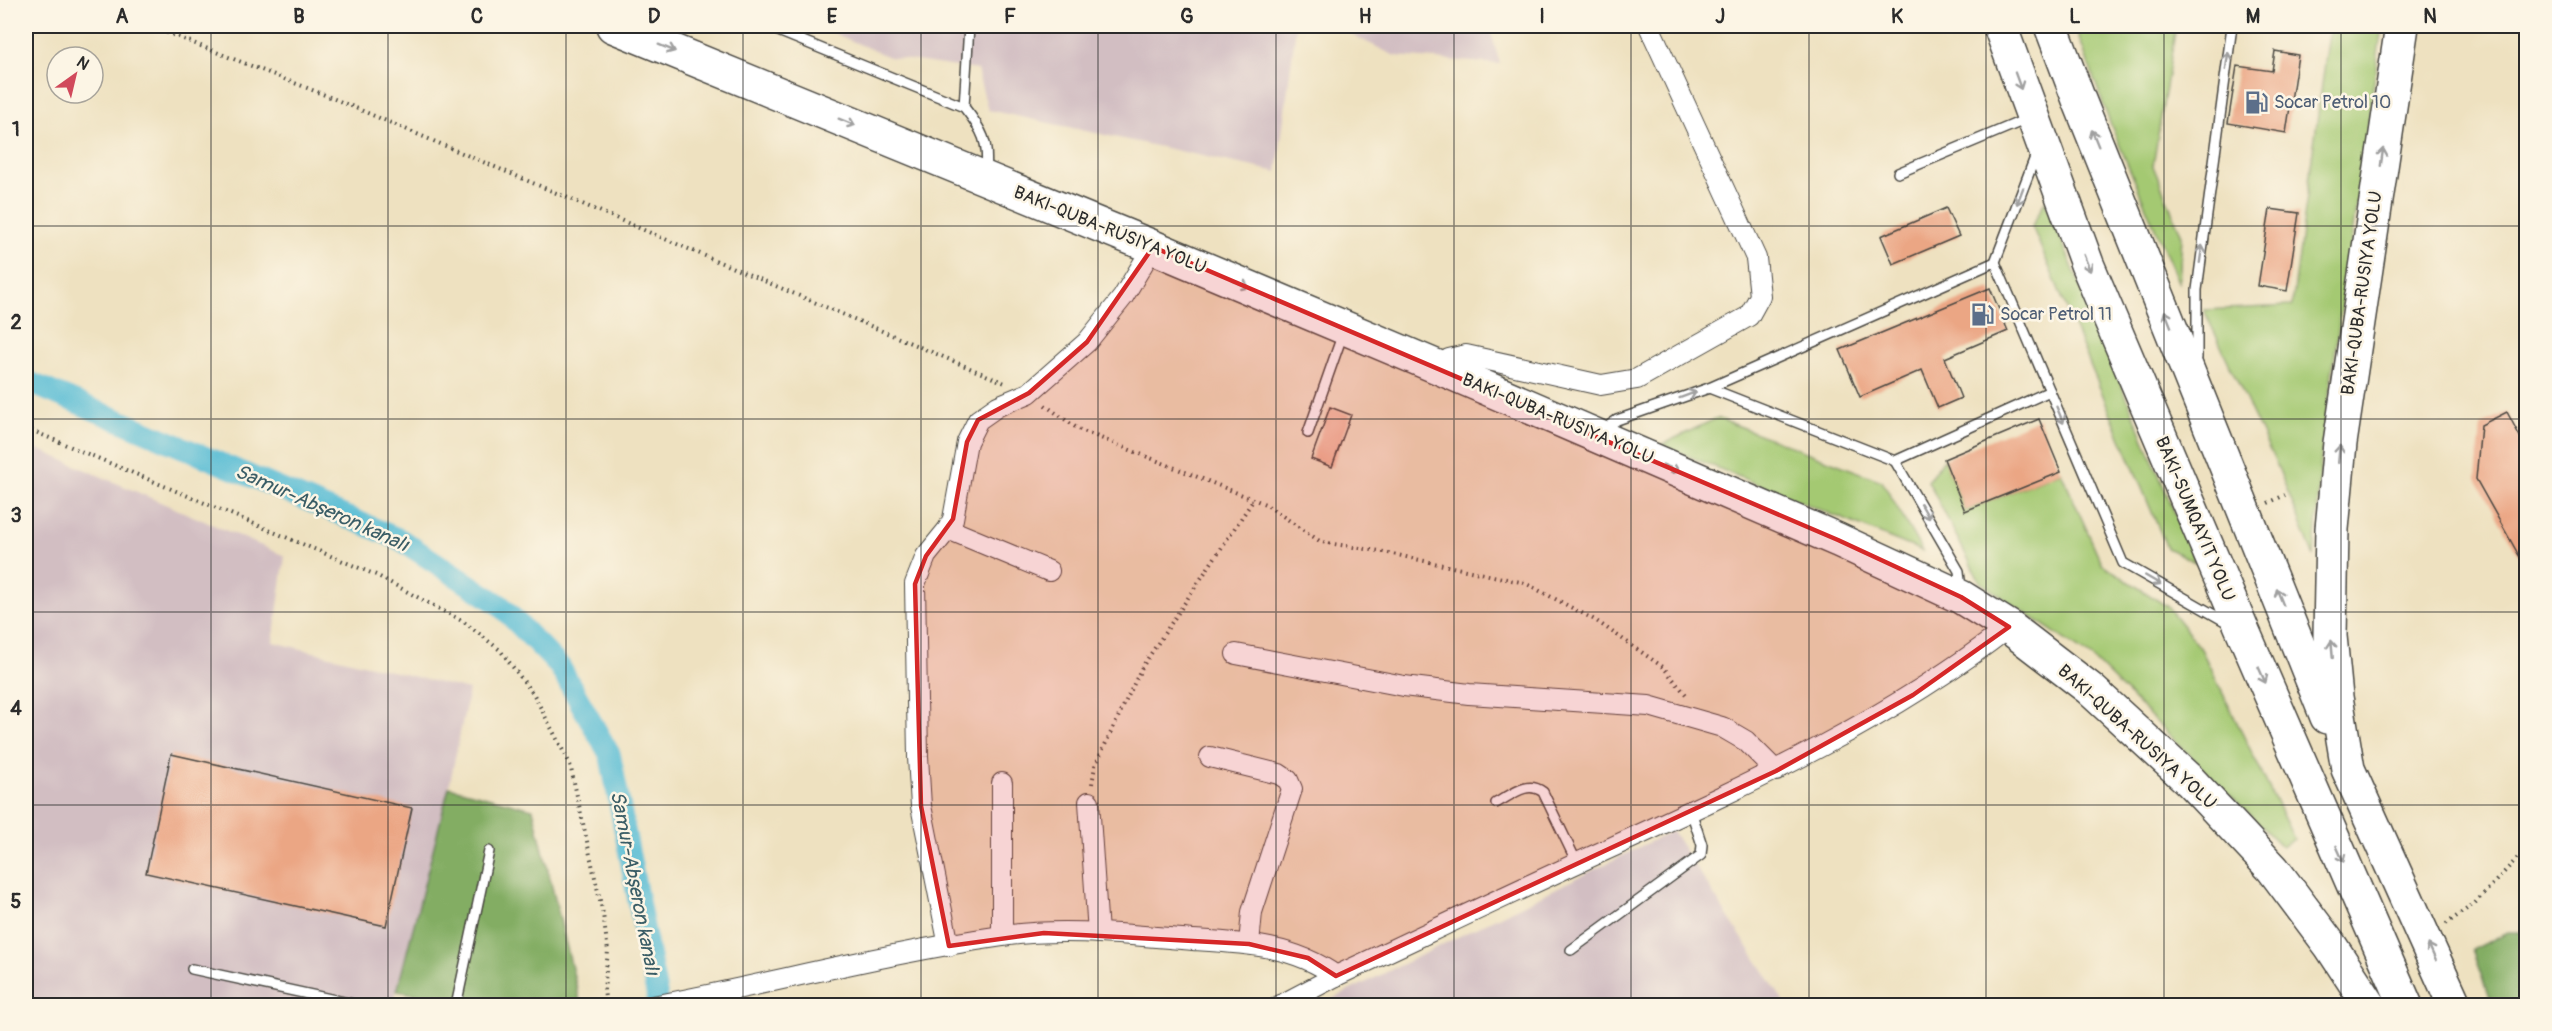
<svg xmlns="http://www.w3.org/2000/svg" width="2552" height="1031" font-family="Pangolin,sans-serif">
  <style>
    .industrial { fill: #d2bec2 }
    .green { fill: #a4c972; stroke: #687a4e; stroke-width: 1.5 }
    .forest { fill: #83ad64; stroke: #576c48; stroke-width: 1.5 }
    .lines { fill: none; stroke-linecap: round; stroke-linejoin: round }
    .canal { stroke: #55bbd4; stroke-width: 22 }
    .building { fill: #eba684 }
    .service-casing { stroke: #484641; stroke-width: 12 }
    .minor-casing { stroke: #484641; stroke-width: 22 }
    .trunk-casing { stroke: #484641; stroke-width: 36 }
    .path { stroke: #484641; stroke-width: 4; stroke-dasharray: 1.5 4.5; stroke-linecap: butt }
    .service { stroke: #fff; stroke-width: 9 }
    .minor { stroke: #fff; stroke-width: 20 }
    .trunk { stroke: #fff; stroke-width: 33 }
    .oneway { stroke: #a0a0a0 }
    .marked { fill: #d62828; fill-opacity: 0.2; stroke: #d62828; stroke-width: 4.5; stroke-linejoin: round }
    .grid { fill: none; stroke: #2b2b2b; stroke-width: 1.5; stroke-opacity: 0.55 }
    .labels { text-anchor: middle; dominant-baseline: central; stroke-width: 5; stroke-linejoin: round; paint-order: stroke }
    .service-label { font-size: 18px; fill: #4e5e75; stroke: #fcf5e5; text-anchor: start }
    .street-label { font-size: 18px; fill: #2b2b2b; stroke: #fcf5e5 }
    .water-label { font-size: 20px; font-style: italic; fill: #3a5d66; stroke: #fcf5e5 }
    .neatline { fill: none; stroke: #2b2b2b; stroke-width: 2 }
    .grid-label { font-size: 20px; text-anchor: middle; font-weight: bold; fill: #2b2b2b }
  </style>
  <rect width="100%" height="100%" fill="#fcf5e5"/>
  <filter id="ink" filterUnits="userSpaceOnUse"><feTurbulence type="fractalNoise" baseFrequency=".0167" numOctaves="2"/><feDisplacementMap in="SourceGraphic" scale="12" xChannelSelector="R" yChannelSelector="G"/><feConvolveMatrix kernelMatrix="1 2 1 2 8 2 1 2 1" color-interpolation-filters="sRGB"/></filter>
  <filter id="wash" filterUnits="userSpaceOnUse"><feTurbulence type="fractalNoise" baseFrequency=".008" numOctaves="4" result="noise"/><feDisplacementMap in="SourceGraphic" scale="24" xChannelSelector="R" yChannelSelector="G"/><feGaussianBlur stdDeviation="1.35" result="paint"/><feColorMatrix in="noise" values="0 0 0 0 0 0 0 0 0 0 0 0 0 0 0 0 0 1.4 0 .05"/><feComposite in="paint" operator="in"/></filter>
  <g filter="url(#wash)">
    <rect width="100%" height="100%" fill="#eee1c0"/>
    <g class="industrial">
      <path d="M817 26H1296L1277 172 988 110 977 70 889 57Z"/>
      <path d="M1334 26H1489L1500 64 1395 56Z"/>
      <path d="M26 444 285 556 273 642 469 690 449 787 393 1005H26Z"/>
      <path d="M1672 831 1786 1005 1318 1006Z"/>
    </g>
    <g class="green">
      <path d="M2075 26H2176L2153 166 2182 236 2179 284 2110 123Z"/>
      <path d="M2330 26H2382L2322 444 2314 557 2279 470 2204 310 2292 306Z"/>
      <path d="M2045 201 2195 562 2167 548 2032 226Z"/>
      <path d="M1717 418 1882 481 1922 551 1661 445Z"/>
      <path d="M1944 459 1965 511 2061 472 2102 564 2168 607 2201 649 2294 839 2282 847 2092 658 1980 582 1928 481Z"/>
    </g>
    <g class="forest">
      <path d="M449 787 533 809 581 1005H476L397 991Z"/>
      <path d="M2508 932H2526V1005H2492L2472 950Z"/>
    </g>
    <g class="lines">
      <path class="canal" d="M26 381 401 540 500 605 560 667 610 755 659 1006"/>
    </g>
    <g id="blocks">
      <g class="building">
        <path d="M2275 51 2298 55 2286 133 2228 123 2237 66 2272 71Z"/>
        <path d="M1946 208 1959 236 1893 264 1881 236Z"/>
        <path d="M2270 209 2299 213 2287 291 2258 286Z"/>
        <path d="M1990 288 2008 331 1945 358 1961 398 1938 408 1922 370 1860 397 1840 350Z"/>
        <path d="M1330 407 1351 415 1332 467 1311 459Z"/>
        <path d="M2507 412 2526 448V568L2476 479 2481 425Z"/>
        <path d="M2039 419 2061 472 1965 511 1944 459Z"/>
        <path d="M171 754 412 808 386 926 146 873Z"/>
      </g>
    </g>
  </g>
  <g filter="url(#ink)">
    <use href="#blocks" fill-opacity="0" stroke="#484641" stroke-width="1.5"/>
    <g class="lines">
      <defs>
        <g id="service">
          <path d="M766 26 964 107C983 131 989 142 986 173"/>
          <path d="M964 107 969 26"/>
          <path d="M2037 152 1995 262 2123 563 2230 624"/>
          <path d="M1898 173 2027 119"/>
          <path d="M2197 358V290L2232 26"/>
          <path d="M1709 388 1895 461 1959 571 1961 589"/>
          <path d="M1603 430 1617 420 1709 388 1995 262"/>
          <path d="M1308 433 1343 333"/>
          <path d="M1895 461 2050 391"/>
          <path d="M1496 803C1512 795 1527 780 1543 792L1577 863"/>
          <path d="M1571 950 1701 855 1702 845 1691 811"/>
          <path d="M192 969 363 1006"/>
          <path d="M456 1006 489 851"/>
        </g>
        <g id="minor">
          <path d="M1440 368 1449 359 1466 355 1601 385 1637 379 1749 316 1760 296 1756 258 1649 26"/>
          <path d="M948 529 1049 571"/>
          <path d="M1236 654 1404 686 1469 694 1649 706 1722 727 1746 741 1776 771"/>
          <path d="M1210 757 1279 774 1288 780 1292 789 1252 912 1249 944"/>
          <path d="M1002 783V936"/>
          <path d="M1089 802 1098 933"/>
          <path d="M949 946 921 806 918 757 915 584 926 556 948 529 953 519 967 442 978 420 998 406 1029 393 1087 342 1123 297 1153 247"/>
          <path d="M653 1006C769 984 885 953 1002 936 1064 927 1130 935 1193 940 1243 943 1294 945 1336 976"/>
          <path d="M1279 1006 1336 976C1426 934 1517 890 1608 849 1747 785 1887 722 2009 627"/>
        </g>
        <g id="trunk">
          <path d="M613 26 1153 247 1440 368 1838 540 1961 597 2009 627 2090 689 2190 781 2273 869 2330 945 2370 1006"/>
          <path d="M2000 26 2087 264 2243 631 2406 1006"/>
          <path d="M2051 26 2079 100 2327 717"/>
          <path d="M2402 26 2340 443 2332 529 2330 636 2336 697 2348 769 2455 1006"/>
        </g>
      </defs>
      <use href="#service" class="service-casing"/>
      <use href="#minor" class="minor-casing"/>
      <use href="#trunk" class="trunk-casing"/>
      <g class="path">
        <path d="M150 26 325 95 1005 383"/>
        <path d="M1045 405 1078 429 1265 504 1321 542 1379 551 1525 583 1595 620 1663 667 1688 697"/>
        <path d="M26 428 376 575 464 622 500 650 534 695 570 764 603 914 608 951 604 990 606 1006"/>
        <path d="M2268 503 2285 495"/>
        <path d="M1092 784 1095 766 1142 667 1254 499"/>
        <path d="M2446 924 2475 903 2526 849"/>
      </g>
      <use href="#service" class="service"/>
      <use href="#minor" class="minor"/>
      <use href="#trunk" class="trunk"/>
    </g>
    <defs><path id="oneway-shaft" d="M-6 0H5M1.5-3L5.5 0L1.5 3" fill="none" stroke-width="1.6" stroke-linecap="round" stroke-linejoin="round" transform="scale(1.5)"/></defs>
    <g class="oneway">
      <use href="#oneway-shaft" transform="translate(667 48) rotate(22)"/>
      <use href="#oneway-shaft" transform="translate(2227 61) rotate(-82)"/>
      <use href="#oneway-shaft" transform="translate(2018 81) rotate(70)"/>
      <use href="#oneway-shaft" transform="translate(847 122) rotate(22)"/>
      <use href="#oneway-shaft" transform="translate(2095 138) rotate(-112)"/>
      <use href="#oneway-shaft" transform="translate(2382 157) rotate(-82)"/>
      <use href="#oneway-shaft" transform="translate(2020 196) rotate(111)"/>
      <use href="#oneway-shaft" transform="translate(2201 254) rotate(-82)"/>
      <use href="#oneway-shaft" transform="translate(2087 263) rotate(68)"/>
      <use href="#oneway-shaft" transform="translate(1241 284) rotate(23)"/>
      <use href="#oneway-shaft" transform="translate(2168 319) rotate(-112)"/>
      <use href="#oneway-shaft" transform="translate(1688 395) rotate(-20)"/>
      <use href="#oneway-shaft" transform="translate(2060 415) rotate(67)"/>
      <use href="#oneway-shaft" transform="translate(2339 454) rotate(-85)"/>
      <use href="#oneway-shaft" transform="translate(1671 468) rotate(23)"/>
      <use href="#oneway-shaft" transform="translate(1925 511) rotate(60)"/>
      <use href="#oneway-shaft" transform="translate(2153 580) rotate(30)"/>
      <use href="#oneway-shaft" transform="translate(2280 597) rotate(-112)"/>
      <use href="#oneway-shaft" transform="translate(2332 649) rotate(-95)"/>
      <use href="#oneway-shaft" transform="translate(2262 675) rotate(66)"/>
      <use href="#oneway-shaft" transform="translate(2340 854) rotate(66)"/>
      <use href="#oneway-shaft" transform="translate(2432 952) rotate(-114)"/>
    </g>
  </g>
  <path class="marked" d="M1153 247 1838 540 1961 597 2009 627 1913 695 1776 771 1336 976 1308 958 1249 944 1044 933 949 946 921 806 915 584 926 556 953 519 967 442 978 420 1029 393 1087 342Z"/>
  <path class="grid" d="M211 26V1006M388 26V1006M566 26V1006M743 26V1006M921 26V1006M1098 26V1006M1276 26V1006M1454 26V1006M1631 26V1006M1809 26V1006M1986 26V1006M2164 26V1006M2341 26V1006M26 226H2526M26 419H2526M26 612H2526M26 805H2526"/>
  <defs>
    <symbol id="fuel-bare" viewBox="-9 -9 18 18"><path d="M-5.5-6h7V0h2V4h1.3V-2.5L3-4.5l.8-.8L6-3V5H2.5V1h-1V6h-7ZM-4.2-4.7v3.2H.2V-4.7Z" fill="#5c6f8a" stroke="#fcf5e5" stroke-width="2.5" paint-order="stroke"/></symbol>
  </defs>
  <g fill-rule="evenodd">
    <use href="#fuel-bare" x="2240" y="86" width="33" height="33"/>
    <use href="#fuel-bare" x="1966" y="298" width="33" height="33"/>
  </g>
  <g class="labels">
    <g class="service-label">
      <text x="2274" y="102">Socar Petrol 10</text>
      <text x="2000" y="314">Socar Petrol 11</text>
    </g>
    <g class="street-label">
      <text transform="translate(1110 230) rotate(22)">BAKI-QUBA-RUSIYA YOLU</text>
      <text transform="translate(2362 293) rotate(-82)">BAKI-QUBA-RUSIYA YOLU</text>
      <text transform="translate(1558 419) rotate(23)">BAKI-QUBA-RUSIYA YOLU</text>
      <text transform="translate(2195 519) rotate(67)">BAKI-SUMQAYIT YOLU</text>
      <text transform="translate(2137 737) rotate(42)">BAKI-QUBA-RUSIYA YOLU</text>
    </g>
    <g class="water-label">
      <text transform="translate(322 508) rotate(24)">Samur-Abşeron kanalı</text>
      <text transform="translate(635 883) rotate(79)">Samur-Abşeron kanalı</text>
    </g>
  </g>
  <rect width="2552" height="1031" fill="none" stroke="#fcf5e5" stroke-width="66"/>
  <g transform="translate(75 75) rotate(34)"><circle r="28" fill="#fcf5e5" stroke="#a8a49b" stroke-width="1.5"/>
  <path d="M0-4.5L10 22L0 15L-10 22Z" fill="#d1495b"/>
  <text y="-9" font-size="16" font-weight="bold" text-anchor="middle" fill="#2b2b2b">N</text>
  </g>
  <rect x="33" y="33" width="2486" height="965" class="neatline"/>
  <g class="grid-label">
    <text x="122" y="23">A</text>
    <text x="299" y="23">B</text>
    <text x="477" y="23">C</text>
    <text x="654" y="23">D</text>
    <text x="832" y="23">E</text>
    <text x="1010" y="23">F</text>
    <text x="1187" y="23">G</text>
    <text x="1365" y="23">H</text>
    <text x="1542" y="23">I</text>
    <text x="1720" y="23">J</text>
    <text x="1897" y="23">K</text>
    <text x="2075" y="23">L</text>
    <text x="2253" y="23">M</text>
    <text x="2430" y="23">N</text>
    <text x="16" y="136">1</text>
    <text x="16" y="329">2</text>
    <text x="16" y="522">3</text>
    <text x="16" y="715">4</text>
    <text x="16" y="908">5</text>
  </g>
</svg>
